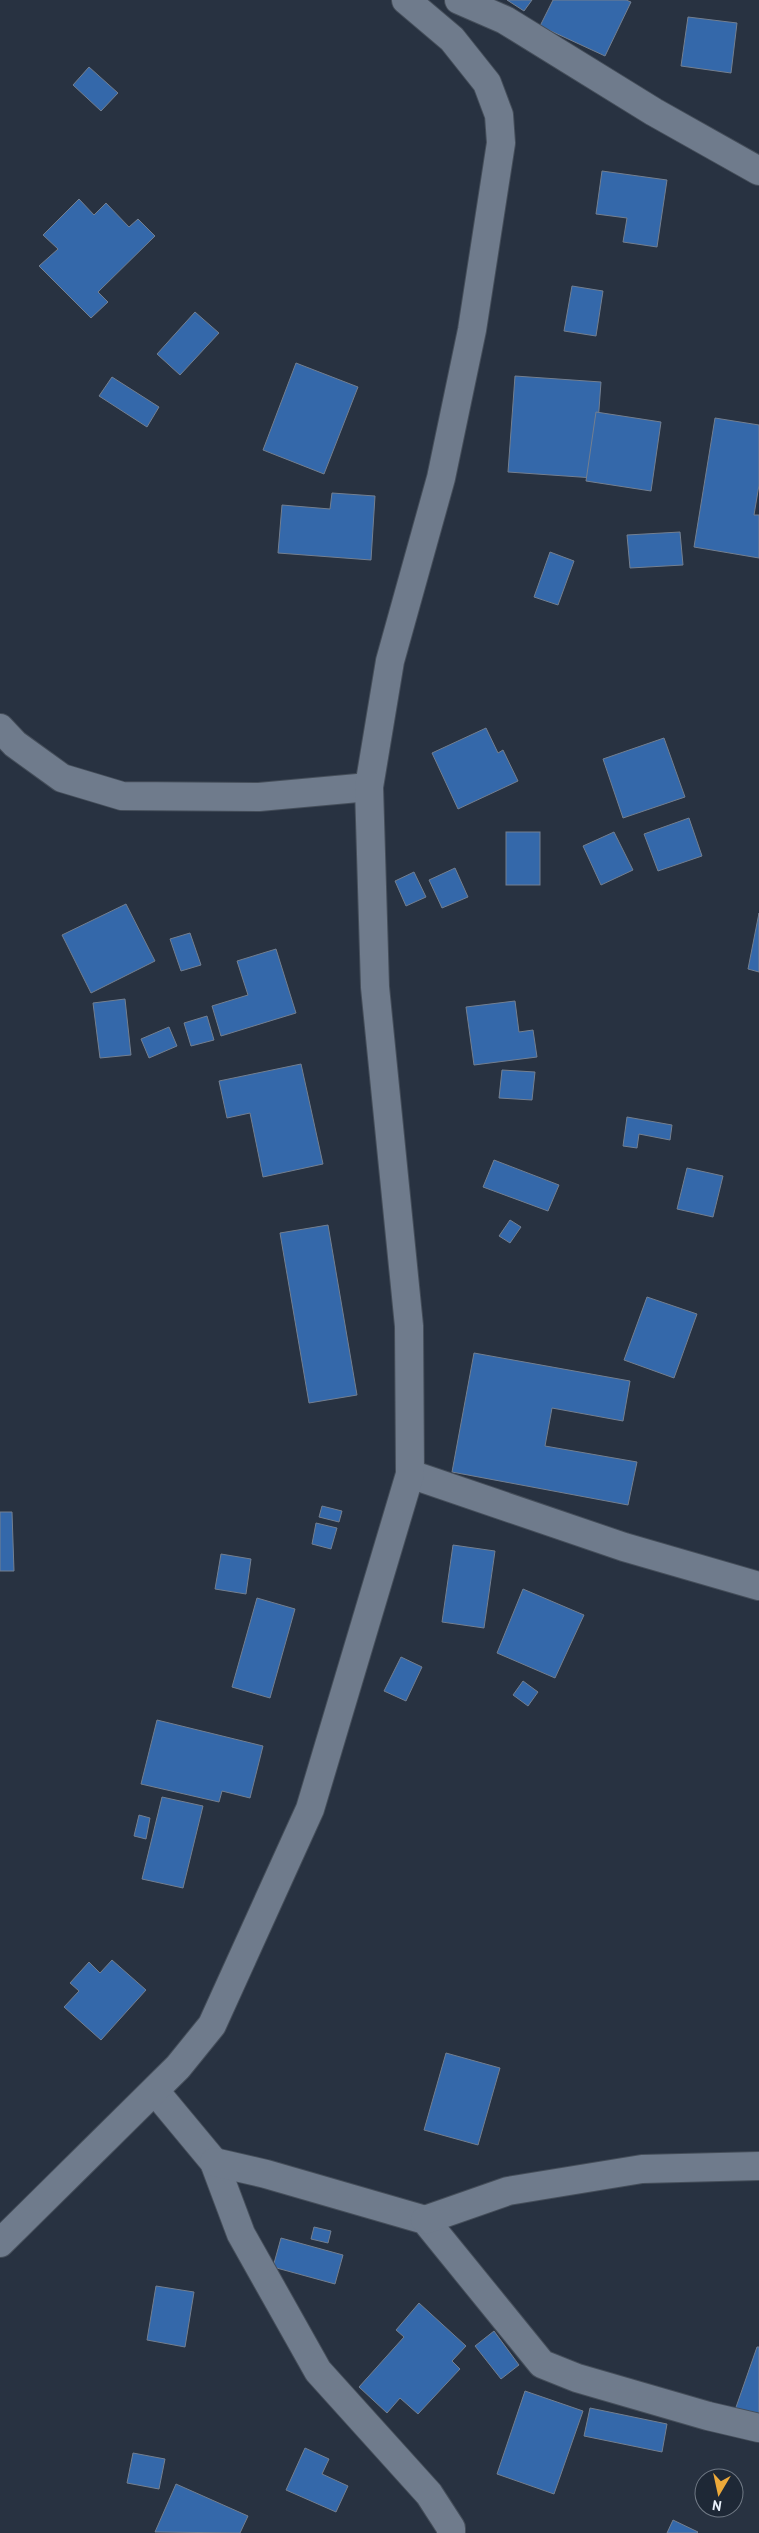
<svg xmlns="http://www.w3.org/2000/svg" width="759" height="2533" font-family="'PT Sans',sans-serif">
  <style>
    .building { fill: #3468aa; stroke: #737f90 }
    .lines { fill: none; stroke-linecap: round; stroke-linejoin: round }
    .minor-casing { stroke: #454e5a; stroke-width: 30 }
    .minor { stroke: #6f7b8c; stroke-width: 28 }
  </style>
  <rect width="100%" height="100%" fill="#283241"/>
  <g class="building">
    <path d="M507 0H532L524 11Z"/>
    <path d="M553 0H626L631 2 605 56 540 26Z"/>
    <path d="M688 17 737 23 731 73 681 66Z"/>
    <path d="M89 67 118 93 101 111 73 85Z"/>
    <path d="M602 171 667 180 657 247 623 242 627 218 596 214Z"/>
    <path d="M79 199 94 215 106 203 129 227 138 219 155 236 98 292 108 302 91 318 39 266 58 249 43 235Z"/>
    <path d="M572 286 603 291 596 336 564 331Z"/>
    <path d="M195 312 219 333 180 375 157 354Z"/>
    <path d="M296 363 358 387 324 474 263 450Z"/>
    <path d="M515 376 601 382 594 478 508 472Z"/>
    <path d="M112 377 159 407 147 427 99 396Z"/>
    <path d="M596 412 661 422 651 491 586 481Z"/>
    <path d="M715 418 759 425V485L754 515H759V558L694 547Z"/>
    <path d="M332 493 375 496 371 560 278 553 282 505 330 509Z"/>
    <path d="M680 532 683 565 630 568 627 535Z"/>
    <path d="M550 552 574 561 558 605 534 597Z"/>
    <path d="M486 728 498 753 503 750 518 781 458 809 432 753Z"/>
    <path d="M664 738 685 797 623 818 603 759Z"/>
    <path d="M689 818 702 856 658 871 644 834Z"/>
    <rect x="506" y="832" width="34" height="53"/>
    <path d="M614 832 633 870 601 885 583 846Z"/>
    <path d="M455 868 468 897 442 908 429 880Z"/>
    <path d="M414 872 426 897 406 906 395 881Z"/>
    <path d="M126 904 155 961 91 993 62 935Z"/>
    <path d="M759 913V972L748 969Z"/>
    <path d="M190 933 201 965 181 971 170 939Z"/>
    <path d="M276 949 296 1013 221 1036 212 1006 248 995 237 961Z"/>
    <path d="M125 999 131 1055 100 1058 93 1003Z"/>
    <path d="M515 1001 519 1032 533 1030 537 1057 474 1065 466 1007Z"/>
    <path d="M207 1016 214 1040 191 1046 184 1023Z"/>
    <path d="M169 1027 177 1046 149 1058 141 1039Z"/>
    <path d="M301 1064 323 1164 263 1177 250 1113 227 1118 219 1081Z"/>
    <path d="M502 1070 535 1072 532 1100 499 1098Z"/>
    <path d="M627 1117 672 1125 670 1140 639 1134 637 1148 623 1146Z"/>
    <path d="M494 1160 559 1185 548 1211 483 1187Z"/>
    <path d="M687 1168 723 1176 713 1217 677 1209Z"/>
    <path d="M510 1220 521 1227 510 1243 499 1236Z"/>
    <path d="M328 1225 357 1395 309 1403 280 1233Z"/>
    <path d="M647 1297 697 1314 674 1378 624 1360Z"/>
    <path d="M474 1353 630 1381 623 1421 552 1408 545 1446 637 1462 628 1505 452 1472Z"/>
    <path d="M322 1506 342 1511 339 1522 319 1517Z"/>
    <path d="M0 1512H12L14 1571H0Z"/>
    <path d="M316 1523 337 1528 331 1549 312 1544Z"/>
    <path d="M453 1545 495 1551 484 1628 442 1622Z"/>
    <path d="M221 1554 251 1559 246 1594 215 1589Z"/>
    <path d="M523 1589 584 1615 555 1678 497 1653Z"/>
    <path d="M257 1598 295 1609 270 1698 232 1687Z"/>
    <path d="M401 1657 422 1667 406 1701 384 1691Z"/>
    <path d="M523 1681 538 1692 528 1706 513 1695Z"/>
    <path d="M157 1720 263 1746 250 1798 222 1791 219 1802 141 1784Z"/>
    <path d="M162 1797 203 1806 183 1888 142 1879Z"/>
    <path d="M139 1815 150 1818 146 1839 134 1836Z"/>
    <path d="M112 1960 146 1990 101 2040 64 2007 79 1991 70 1983 89 1962 100 1973Z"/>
    <path d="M446 2053 500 2068 478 2145 424 2130Z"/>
    <path d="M314 2227 331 2231 328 2243 311 2239Z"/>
    <path d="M281 2238 343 2255 335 2284 273 2267Z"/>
    <path d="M156 2286 194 2292 185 2347 147 2340Z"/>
    <path d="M419 2303 466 2346 452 2361 460 2369 418 2414 400 2398 387 2413 359 2387 404 2337 396 2330Z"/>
    <path d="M494 2331 519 2365 501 2379 475 2346Z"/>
    <path d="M757 2347H759V2422L734 2413Z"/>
    <path d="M525 2391 583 2411 554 2494 497 2474Z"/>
    <path d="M590 2408 667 2424 662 2452 584 2436Z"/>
    <path d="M305 2448 329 2459 322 2474 348 2486 336 2512 286 2490Z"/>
    <path d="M133 2453 165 2459 159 2489 127 2483Z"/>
    <path d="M176 2484 248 2516 240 2533 155 2532Z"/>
    <path d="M673 2520 698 2532 697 2533H667Z"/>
  </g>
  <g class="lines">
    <defs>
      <g id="minor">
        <path d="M459 0 505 20 654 112 759 171"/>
        <path d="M0 728 15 744 62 778 122 796 259 797 369 787"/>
        <path d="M410 1474 624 1547 759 1586"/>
        <path d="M155 2091 214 2162 241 2234 318 2371 429 2494 451 2528V2533"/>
        <path d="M214 2162 266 2174 425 2220 542 2364 577 2378 708 2416 759 2428"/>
        <path d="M425 2220 508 2191 642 2169 759 2166"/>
        <path d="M0 2243 178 2067 212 2025 310 1809 410 1474 409 1326 375 987 369 787 390 661 441 478 472 330 501 143 499 115 487 83 452 39 406 0"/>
      </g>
    </defs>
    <use href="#minor" class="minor-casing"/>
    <use href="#minor" class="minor"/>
  </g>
  <g transform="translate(719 2493) rotate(189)"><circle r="24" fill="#1e2836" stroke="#707985"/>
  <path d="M0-4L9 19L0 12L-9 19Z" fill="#eca93a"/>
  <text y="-8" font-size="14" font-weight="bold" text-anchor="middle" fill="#ebf2fc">N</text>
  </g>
</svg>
